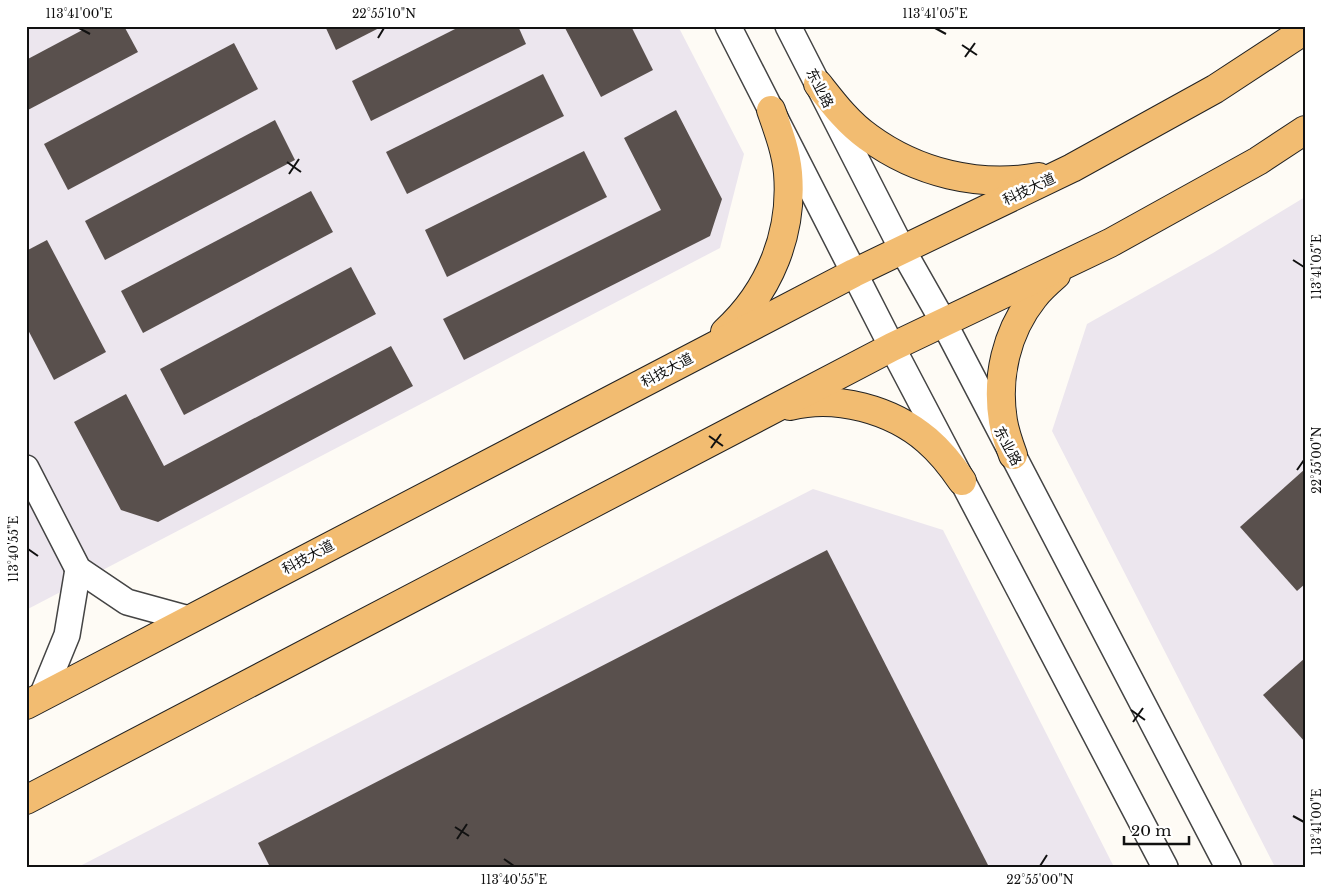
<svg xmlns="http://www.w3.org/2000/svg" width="1331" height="893" font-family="'Libre Baskerville','Noto Sans SC',serif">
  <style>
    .industrial { fill: #ece6ee }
    .building { fill: #59504d }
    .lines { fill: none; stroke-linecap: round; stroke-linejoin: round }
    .minor-casing { stroke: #444; stroke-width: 28 }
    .major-casing { stroke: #222; stroke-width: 30 }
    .minor { stroke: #fff; stroke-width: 25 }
    .major { stroke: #f2bc71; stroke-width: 28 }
    .ticks { fill: none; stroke: #111; stroke-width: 2 }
    .labels { text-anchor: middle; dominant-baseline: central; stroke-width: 5; stroke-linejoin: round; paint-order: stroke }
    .street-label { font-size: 14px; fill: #111; stroke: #fff }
    .neatline { fill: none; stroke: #111; stroke-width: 2 }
    .ticks-label { font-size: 12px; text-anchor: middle; fill: #111 }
  </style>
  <rect width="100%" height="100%" fill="#fefbf5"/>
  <g class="industrial">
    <path d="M26 26H678L744 154 720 248 26 610Z"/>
    <path d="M1305 197V867H1275L1052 431 1087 324 1213 253Z"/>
    <path d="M813 489 943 530 1114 867H78Z"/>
  </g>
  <g class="building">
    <path d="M90 26H124L138 52 26 111V60Z"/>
    <path d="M325 26H383L336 50Z"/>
    <path d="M461 26H518L526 44 371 121 352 81Z"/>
    <path d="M564 26H631L653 70 601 97Z"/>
    <path d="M234 43 258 89 68 190 44 144Z"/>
    <path d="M543 74 564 116 407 194 386 152Z"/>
    <path d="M676 110 722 199 710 236 464 360 443 319 661 210 624 138Z"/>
    <path d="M275 120 295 160 105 260 85 221Z"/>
    <path d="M584 151 607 197 447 277 425 230Z"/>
    <path d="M311 191 333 232 143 333 121 291Z"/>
    <path d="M47 240 106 352 54 380 26 326V251Z"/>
    <path d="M351 267 376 314 184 415 160 369Z"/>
    <path d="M391 346 413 386 158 522 121 510 74 422 126 394 164 466Z"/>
    <path d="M1305 469V584L1297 591 1240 527Z"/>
    <path d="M827 550 989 867H270L258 843Z"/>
    <path d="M1305 658V742L1263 695Z"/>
  </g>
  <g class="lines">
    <defs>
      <g id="minor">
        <path d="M728 26 892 347 1165 867"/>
        <path d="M788 26 902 249 944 323 1228 867"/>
        <path d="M26 468 78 569 127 602 189 619"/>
        <path d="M42 696 67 635 78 569"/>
      </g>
      <g id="major">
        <path d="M818 84C833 103 848 123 868 137 917 173 979 188 1039 177"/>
        <path d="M725 332C770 291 793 233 788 173 786 151 778 130 771 110"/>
        <path d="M790 406C836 394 892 410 927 440 941 452 952 466 962 481"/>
        <path d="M1013 455C1009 444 1005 433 1003 421 996 378 1006 332 1034 297 1040 289 1048 282 1056 275"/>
        <path d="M26 705 854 273 1072 168 1215 89 1305 30"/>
        <path d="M26 800 892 347 1110 243 1258 161 1305 130"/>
      </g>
    </defs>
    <use href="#minor" class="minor-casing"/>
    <use href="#major" class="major-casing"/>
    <use href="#minor" class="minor"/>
    <use href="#major" class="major"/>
  </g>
  <path class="ticks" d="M79 28 90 34M935 28 946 34M378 38 384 28M962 45 977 55M965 57 975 43M287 162 301 172M289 174 299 159M1293 260 1304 267M709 436 723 446M711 448 721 434M1297 470 1304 460M28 549 38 556M1131 710 1145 720M1133 722 1143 708M1293 816 1304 822M455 827 469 836M457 839 467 824M504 859 514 866M1040 866 1047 855"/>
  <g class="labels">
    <g class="street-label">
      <text transform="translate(820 88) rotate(63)">东业路</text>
      <text transform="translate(1029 189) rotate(-25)">科技大道</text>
      <text transform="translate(667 370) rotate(-28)">科技大道</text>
      <text transform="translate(1008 446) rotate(62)">东业路</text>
      <text transform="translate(308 557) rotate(-28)">科技大道</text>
    </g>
  </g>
  <rect width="1331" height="893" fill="none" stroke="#ffffff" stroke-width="55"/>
  <path d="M1124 836v8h65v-8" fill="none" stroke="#111111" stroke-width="2.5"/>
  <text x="1131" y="836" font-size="15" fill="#111111" stroke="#ffffff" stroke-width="4" paint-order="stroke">20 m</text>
  <rect x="28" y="28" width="1276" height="838" class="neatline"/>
  <g class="ticks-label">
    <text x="79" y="18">113°41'00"E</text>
    <text x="384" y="18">22°55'10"N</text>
    <text x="935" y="18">113°41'05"E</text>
    <text transform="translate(1317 267) rotate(-90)" y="4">113°41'05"E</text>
    <text transform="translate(1317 460) rotate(-90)" y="4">22°55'00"N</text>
    <text transform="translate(14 549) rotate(-90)" y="4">113°40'55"E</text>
    <text transform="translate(1317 822) rotate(-90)" y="4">113°41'00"E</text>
    <text x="514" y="884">113°40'55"E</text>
    <text x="1040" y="884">22°55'00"N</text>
  </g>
</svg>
